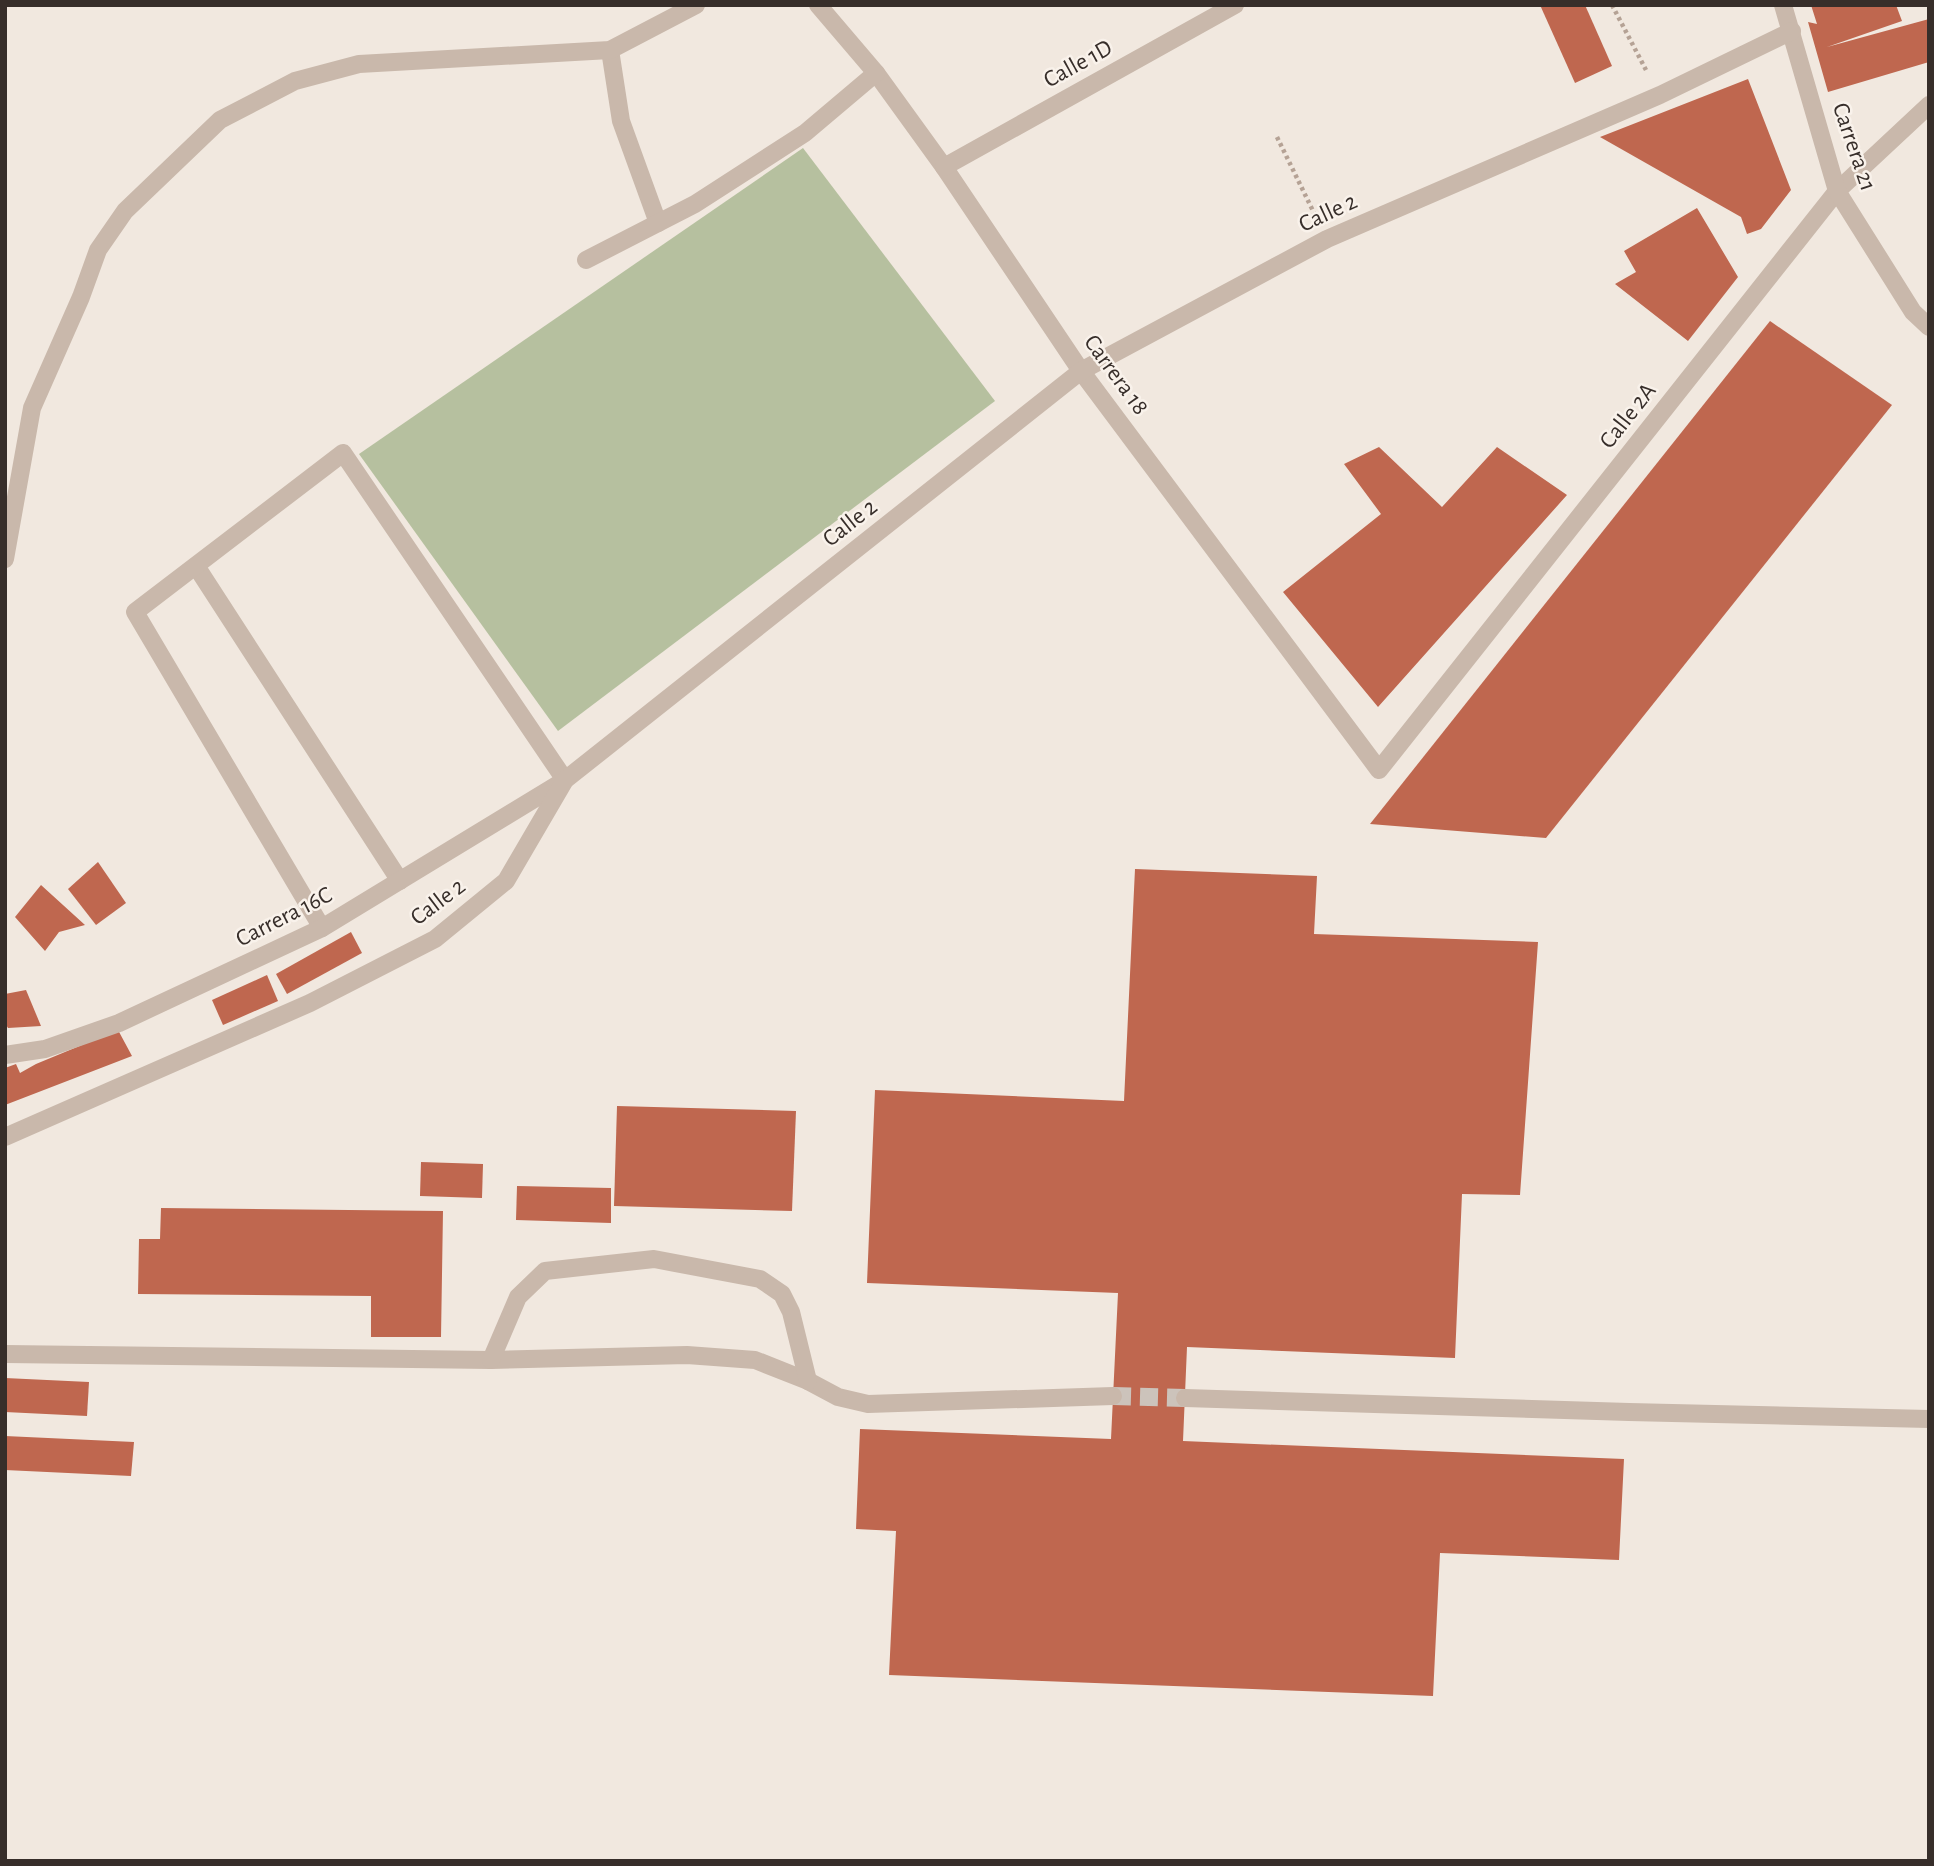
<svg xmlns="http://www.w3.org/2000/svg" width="1934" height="1866" font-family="'Alegreya Sans',sans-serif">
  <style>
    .green { fill: #b6c09f }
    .building { fill: #bf674f }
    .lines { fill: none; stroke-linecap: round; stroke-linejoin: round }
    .minor-tunnel { stroke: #ccc3bb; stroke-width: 18; stroke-dasharray: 18 9; stroke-linecap: butt }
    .path { stroke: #b5a295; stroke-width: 4.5; stroke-dasharray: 3.5 3.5; stroke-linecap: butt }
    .minor { stroke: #c9b8ab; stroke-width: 18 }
    .labels { text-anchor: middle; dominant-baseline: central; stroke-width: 5; stroke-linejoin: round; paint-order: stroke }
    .street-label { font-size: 24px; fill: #372e2a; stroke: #f9f2eb }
  </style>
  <rect width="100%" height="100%" fill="#f1e8df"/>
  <path class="green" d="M803 148 995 401 558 731 359 454Z"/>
  <g class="building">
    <path d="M1540 5H1585L1612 66 1575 83Z"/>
    <path d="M1811 5H1896L1902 21 1827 47 1929 19V62L1828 92 1808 22 1817 24Z"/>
    <path d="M1748 79 1791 190 1761 229 1747 234 1741 217 1600 137Z"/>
    <path d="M1697 208 1738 277 1688 341 1615 284 1636 272 1624 251Z"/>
    <path d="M1770 321 1892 405 1546 838 1370 824Z"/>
    <path d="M1379 447 1442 507 1497 447 1567 495 1378 707 1283 592 1381 514 1344 464Z"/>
    <path d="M98 862 126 903 96 925 68 889Z"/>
    <path d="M1135 869 1317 876 1314 934 1538 942 1520 1195 1462 1194 1455 1358 1187 1347 1183 1441 1624 1459 1619 1560 1440 1553 1433 1696 889 1675 896 1531 856 1529 860 1429 1111 1439 1118 1293 867 1283 875 1090 1124 1101Z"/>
    <path d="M41 885 85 925 59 932 45 951 15 917Z"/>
    <path d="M351 932 362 953 287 994 276 974Z"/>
    <path d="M267 975 278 1001 223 1025 212 1000Z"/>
    <path d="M26 990 41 1026 8 1028 5 1023V994Z"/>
    <path d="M118 1030 132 1056 5 1105V1068L16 1064 20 1073 36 1064Z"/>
    <path d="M617 1106 796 1111 792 1211 614 1206Z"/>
    <path d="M421 1162 483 1164 482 1198 420 1196Z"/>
    <path d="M517 1186 611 1188V1223L516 1220Z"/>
    <path d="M161 1208 443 1211 441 1337H371V1296L138 1294 139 1239H160Z"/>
    <path d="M5 1378 89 1382 87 1416 5 1412Z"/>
    <path d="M5 1436 134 1442 131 1476 5 1470Z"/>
  </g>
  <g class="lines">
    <path class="minor-tunnel" d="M1113 1396 1185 1398"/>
    <g class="path">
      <path d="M1612 5 1646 70"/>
      <path d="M1277 137 1314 213"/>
    </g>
    <g class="minor">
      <path d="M818 5 876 73 944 167 1081 371 1379 770 1837 191 1929 105"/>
      <path d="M1783 5 1837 191 1913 312 1929 327"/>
      <path d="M610 50 621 121 658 223"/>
      <path d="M944 167 1235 5"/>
      <path d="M586 260 695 204 805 133 876 73"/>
      <path d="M5 559 32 408 81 297 98 250 125 211 220 120 295 81 359 64 610 50 696 5"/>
      <path d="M196 566 400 881"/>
      <path d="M322 928 135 612 343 453 565 780"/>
      <path d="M5 1055 45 1049 119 1023 322 928 562 782"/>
      <path d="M5 1137 310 1003 435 939 506 881 565 780 1081 371 1327 239 1660 95 1792 31"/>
      <path d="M5 1354 491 1360 687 1355 755 1360 808 1381 838 1397 868 1404 1113 1396"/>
      <path d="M491 1360 518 1297 545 1271 654 1259 760 1279 782 1294 791 1312 808 1381"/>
      <path d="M1185 1398 1629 1412 1929 1419"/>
    </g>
  </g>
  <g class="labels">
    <g class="street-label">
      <text transform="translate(1078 64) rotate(-29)">Calle 1D</text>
      <text transform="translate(1854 147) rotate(71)">Carrera 21</text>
      <text transform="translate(1328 213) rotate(-25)">Calle 2</text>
      <text transform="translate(1116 375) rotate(54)">Carrera 18</text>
      <text transform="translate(1628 416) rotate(-52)">Calle 2A</text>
      <text transform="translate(850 523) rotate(-38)">Calle 2</text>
      <text transform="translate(438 902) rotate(-37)">Calle 2</text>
      <text transform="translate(284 917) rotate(-27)">Carrera 16C</text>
    </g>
  </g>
  <rect width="1934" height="1866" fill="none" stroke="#372e2a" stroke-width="14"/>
</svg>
